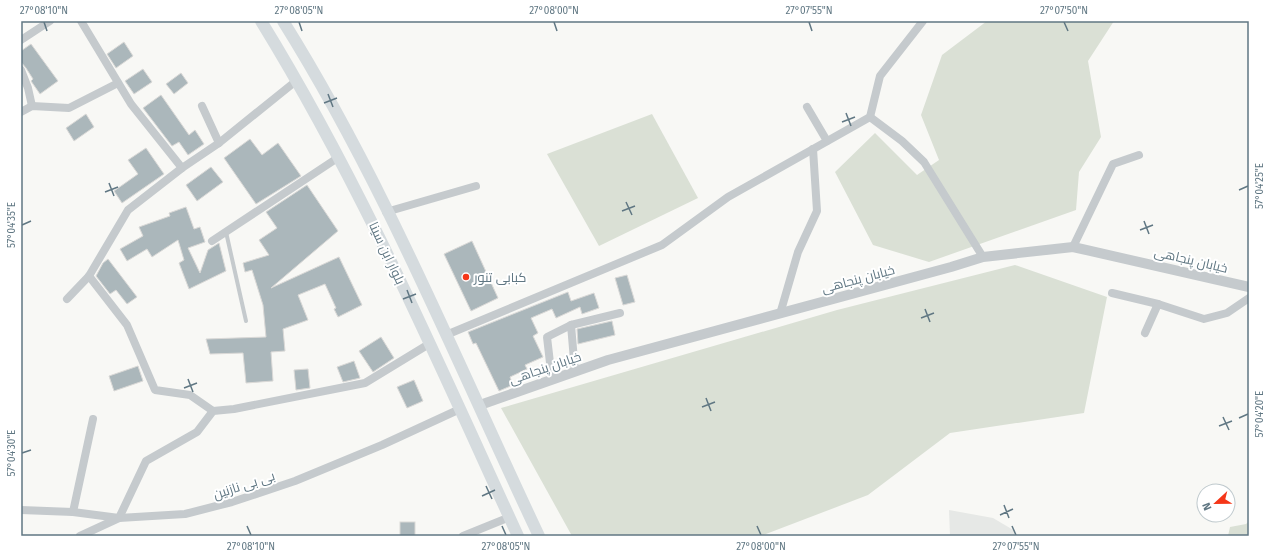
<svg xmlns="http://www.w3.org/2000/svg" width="1270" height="557" font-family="'Fira Sans',Cairo,sans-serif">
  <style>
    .built { fill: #e6e8e6 }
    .green { fill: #dae0d5 }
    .building { fill: #abb7bb; stroke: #dad9d7 }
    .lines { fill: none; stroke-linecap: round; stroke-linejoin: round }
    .service { stroke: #c5cacd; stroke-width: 4 }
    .minor { stroke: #c5cacd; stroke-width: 8 }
    .tertiary { stroke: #c5cacd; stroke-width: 10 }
    .secondary { stroke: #d5dbde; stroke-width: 12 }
    .ticks { fill: none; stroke: #607783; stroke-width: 1.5 }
    .poi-dot { fill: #f53618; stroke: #fff; stroke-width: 1.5 }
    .labels { text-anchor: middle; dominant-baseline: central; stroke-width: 4; stroke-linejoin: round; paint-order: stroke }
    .street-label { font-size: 13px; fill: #607783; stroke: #fff }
    .poi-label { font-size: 13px; fill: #607783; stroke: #fff; text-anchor: start }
    .neatline { fill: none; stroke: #607783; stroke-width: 1.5 }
    .ticks-label { font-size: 10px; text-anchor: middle; fill: #607783 }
  </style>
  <rect width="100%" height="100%" fill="#f8f8f5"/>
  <path class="built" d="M949 510 993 518 1015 531V536H950Z"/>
  <g class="green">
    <path d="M987 21H1114L1088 61 1101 137 1079 172 1076 210 929 262 873 245 835 172 875 133 917 175 939 160 921 115 942 55Z"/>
    <path d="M652 114 698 198 599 246 547 154Z"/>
    <path d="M1015 265 1107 297 1084 413 950 433 868 495 761 536H572L501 408 837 310Z"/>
    <path d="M1249 521V536H1228L1230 527 1246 524Z"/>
  </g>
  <g class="building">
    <path d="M124 42 133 56 116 68 107 54Z"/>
    <path d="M31 44 58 81 40 94 31 81 33 79 26 68 21 62V51Z"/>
    <path d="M143 69 152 82 134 94 125 81Z"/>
    <path d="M181 73 188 83 174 94 166 84Z"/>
    <path d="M161 95 189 135 195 130 204 144 188 155 179 142 172 146 143 108Z"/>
    <path d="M86 114 94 127 74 141 66 128Z"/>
    <path d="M250 139 262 155 278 143 301 176 256 204 224 158Z"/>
    <path d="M146 148 164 174 122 203 114 191 138 174 128 160Z"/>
    <path d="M211 167 223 182 197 201 186 185Z"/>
    <path d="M307 185 338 231 271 288 339 257 362 305 338 317 334 309 336 308 325 284 298 295 308 320 283 329 285 351 271 352 273 381 246 383 243 353 210 354 206 339 266 337 263 305 252 270 245 272 243 263 269 255 259 240 277 228 266 212Z"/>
    <path d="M186 207 194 229 200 227 205 242 188 248 200 273 208 250 219 243 226 271 189 289 179 263 184 260 178 240 152 257 147 249 127 261 120 249 143 236 139 227 170 216 169 213Z"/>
    <path d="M472 241 498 298 471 311 444 254Z"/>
    <path d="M108 259 137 297 127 304 116 290 110 294 96 276 103 263Z"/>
    <path d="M627 275 635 302 623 305 615 278Z"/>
    <path d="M568 292 571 301 594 293 599 308 582 314 580 307 556 318 552 309 531 318 538 333 533 336 543 357 525 365 527 369 510 377 513 385 499 391 476 343 473 344 468 332Z"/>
    <path d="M612 321 615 335 578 344 577 329Z"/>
    <path d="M381 337 394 358 373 372 359 351Z"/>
    <path d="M354 361 360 378 343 382 337 367Z"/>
    <path d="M138 366 143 381 114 391 109 376Z"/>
    <path d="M308 369 310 388 296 390 294 370Z"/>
    <path d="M414 380 423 401 407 408 397 387Z"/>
    <rect x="400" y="522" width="15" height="14"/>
  </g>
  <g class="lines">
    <path class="service" d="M226 232 246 321"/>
    <g class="minor">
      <path d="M81 21 131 104 182 168"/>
      <path d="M21 40 50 21"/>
      <path d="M21 70 28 88 32 106"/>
      <path d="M202 106 219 143"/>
      <path d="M807 107 827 141"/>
      <path d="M21 112 32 106 69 108 118 83"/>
      <path d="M870 117 902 141 924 162 983 257"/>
      <path d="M386 212 476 186"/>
      <path d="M212 241 339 157"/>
      <path d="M1073 247 1113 164 1139 155"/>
      <path d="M89 276 127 325 155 390 190 395 213 411"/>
      <path d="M1112 293 1158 304"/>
      <path d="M67 299 89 276 128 210 182 168 219 143 296 81"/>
      <path d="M780 314 798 252 817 211 813 149"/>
      <path d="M571 325 620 313"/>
      <path d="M1145 333 1158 304 1204 319 1227 313 1249 298"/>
      <path d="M446 335 662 245 728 197 870 117 880 76 923 21"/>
      <path d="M552 380 547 337 571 325 575 372"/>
      <path d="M21 510 73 512 119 518 185 514 232 502 295 481 382 445 460 409"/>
      <path d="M73 512 93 419"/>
      <path d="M80 536 119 518 146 461 197 432 213 411 234 409 365 383 429 344"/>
      <path d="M463 536 510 517"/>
    </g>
    <path class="tertiary" d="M480 405 608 360 951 267 983 257 1073 247 1249 287"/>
    <g class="secondary">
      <path d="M261 21C362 185 438 362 518 536"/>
      <path d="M283 21C385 184 457 363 539 536"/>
    </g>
  </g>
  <path class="ticks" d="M44 22 47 31M299 22 302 31M554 22 557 31M809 22 812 31M1064 22 1068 31M328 94 333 107M324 103 337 98M846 113 851 126M842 122 855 117M109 183 114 196M1239 190 1248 186M105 192 118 187M626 202 632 215M622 211 635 206M1144 221 1149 234M22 225 31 221M1140 230 1153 225M407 290 412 303M403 299 416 294M925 309 930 322M921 318 934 313M188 379 193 392M184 388 197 383M706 398 711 411M702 407 715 402M1223 417 1229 430M1239 418 1248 414M1219 426 1232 421M22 453 31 450M486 486 492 499M482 496 495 490M1004 505 1009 518M1000 515 1013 509M247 526 251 535M502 526 506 535M757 526 761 535M1012 526 1016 535"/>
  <circle class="poi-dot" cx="466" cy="277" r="4"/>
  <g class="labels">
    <g class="street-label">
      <text transform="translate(387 253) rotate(65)">بلوار ابن سینا</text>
      <text transform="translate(1191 260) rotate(13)">خیابان پنجاهی</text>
      <text transform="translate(858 279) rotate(-15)">خیابان پنجاهی</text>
      <text transform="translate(545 368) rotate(-19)">خیابان پنجاهی</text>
      <text transform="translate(244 485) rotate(-18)">بی بی نازنین</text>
    </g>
    <g class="poi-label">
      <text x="474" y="277">کبابی تنور</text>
    </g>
  </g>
  <rect width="1270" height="557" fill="none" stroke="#ffffff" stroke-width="44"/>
  <g transform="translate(1216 503) rotate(248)"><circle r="19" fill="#ffffff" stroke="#bfc9cd"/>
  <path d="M0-3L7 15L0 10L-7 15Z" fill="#f53618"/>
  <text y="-6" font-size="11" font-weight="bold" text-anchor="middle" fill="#607783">N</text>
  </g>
  <rect x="22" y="22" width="1226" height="513" class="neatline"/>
  <g class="ticks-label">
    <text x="44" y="14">27°08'10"N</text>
    <text x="299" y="14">27°08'05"N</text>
    <text x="554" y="14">27°08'00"N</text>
    <text x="809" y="14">27°07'55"N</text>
    <text x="1064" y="14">27°07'50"N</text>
    <text transform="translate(1259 186) rotate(-90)" y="4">57°04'25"E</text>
    <text transform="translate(11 225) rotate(-90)" y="4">57°04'35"E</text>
    <text transform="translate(1259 414) rotate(-90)" y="4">57°04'20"E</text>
    <text transform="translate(11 453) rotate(-90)" y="4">57°04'30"E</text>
    <text x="251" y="550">27°08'10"N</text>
    <text x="506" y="550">27°08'05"N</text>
    <text x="761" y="550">27°08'00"N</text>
    <text x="1016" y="550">27°07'55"N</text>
  </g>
</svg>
